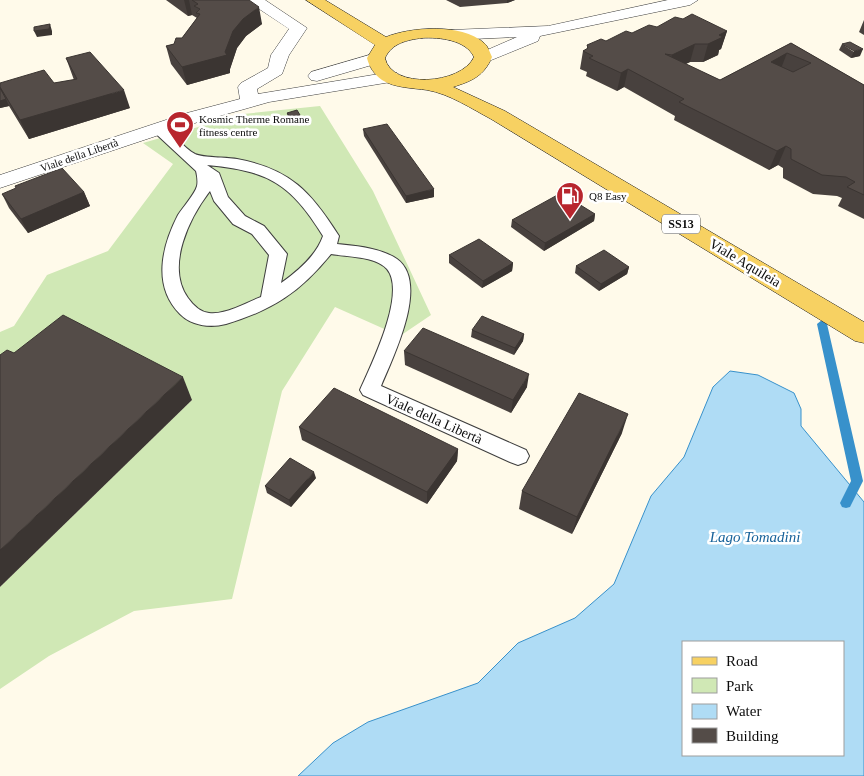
<svg xmlns="http://www.w3.org/2000/svg" width="864" height="776" font-family="Georgia,serif">
  <style>
    .green { fill: #d0e8b5 }
    .water { fill: #afdcf5; stroke: #3891cb; fill-rule: evenodd }
    .lines { fill: none; stroke-linecap: round; stroke-linejoin: round }
    .stream { fill: #3891cb; fill-rule: evenodd }
    .service-casing { stroke: #3e3e3e; stroke-width: 2 }
    .minor-casing { stroke: #3e3e3e; stroke-width: 1 }
    .primary-casing { stroke: #1c1c1c; stroke-width: 1 }
    .service { fill: #fff; fill-rule: evenodd }
    .minor { fill: #fff; fill-rule: evenodd }
    .primary { fill: #f7d162; fill-rule: evenodd }
    .wall { fill: #48413e }
    .shaded-wall { fill: #3b3532 }
    .building { fill: #544c48; stroke: #3b3532; fill-rule: evenodd }
    .labels { text-anchor: middle; dominant-baseline: central; stroke-width: 5; stroke-linejoin: round; paint-order: stroke }
    .far-poi-label { font-size: 11px; fill: #0b0b0b; stroke: #fff; text-anchor: start }
    .far-street-label { font-size: 11px; fill: #0b0b0b; stroke: #fff }
    .shield { fill: #fff; stroke: #545454; stroke-width: 1 }
    .shield-label { font-size: 12px; font-weight: bold; fill: #0b0b0b }
    .street-label { font-size: 14px; fill: #0b0b0b; stroke: #fff }
    .water-label { font-size: 15px; font-style: italic; fill: #17629a; stroke: #fff }
  </style>
  <rect width="100%" height="100%" fill="#fffaea"/>
  <path class="green" d="M320 106 373 191 431 315 400 336 335 307 282 391 232 599 134 611 49 656 0 689V587L192 400 0 390V332L14 326 47 275 108 251 173 164 143 143 243 114Z"/>
  <path class="water" d="M730 371 758 375 794 393 801 409V426L864 502V776H298L333 743 368 722 478 683 518 643 575 618 614 584 651 496 684 457 713 387ZM843 642V755H683V642Z"/>
  <g class="lines">
    <path class="stream" d="M822 320 827 324 863 481 850 507 846 508 842 507 840 503 851 481 817 324Z"/>
    <defs>
      <path id="service" d="M159 125 164 126C173 134 184 148 195 154 203 158 226 157 237 159 291 169 311 192 339 236L337 244C356 246 381 248 397 259 430 283 393 357 381 386L526 450 529 456 526 462 518 465 510 462 363 395 360 390C371 365 407 293 387 269 375 256 347 257 331 254 300 292 273 310 226 324 210 328 192 326 180 314 152 286 162 246 178 215 183 207 195 194 197 186 198 182 197 175 196 171L154 132 152 129ZM207 165C269 171 290 183 323 236 316 256 298 271 281 283L287 254 264 226 245 216 228 197 219 173ZM210 191 214 201 233 224 252 234 269 255 261 297C245 303 226 315 209 313 200 312 193 305 188 298 165 266 190 217 210 191Z"/>
      <g id="minor">
        <path d="M246 0H265L307 28 289 55 282 74 257 89 258 94 391 72 397 73 400 77 397 81 391 82 269 102 241 110 201 121 0 188V175L187 113 240 99 238 87 241 83 268 68 271 55 289 29Z"/>
        <path d="M668 0H698L690 5 540 36 538 41 484 63 478 62 475 58 478 54 517 37 451 40 445 39 443 35 445 31 451 30 548 26Z"/>
        <path d="M376 53 382 54 385 58 382 62 317 81 311 80 308 76 311 72Z"/>
      </g>
      <path id="primary" d="M306 0H325L386 37C410 27 463 23 484 43 488 46 490 53 492 57 484 76 472 81 453 87L505 111 864 322V343L855 341 491 119C472 109 450 94 427 90 413 88 395 88 382 80 375 75 369 67 367 58L375 45ZM422 38C440 37 466 40 474 57 461 85 391 89 385 58 392 43 407 40 422 38Z"/>
    </defs>
    <use href="#service" class="service-casing"/>
    <use href="#minor" class="minor-casing"/>
    <use href="#primary" class="primary-casing"/>
    <use href="#service" class="service"/>
    <use href="#minor" class="minor"/>
    <use href="#primary" class="primary"/>
  </g>
  <g class="wall">
    <path d="M166 0H249L262 24 246 36 237 48 230 69V73L187 85 171 64 166 46 174 44 182 38 197 18 192 15 188 16Z"/>
    <path d="M446 0H515L507 3 460 7Z"/>
    <path d="M864 20V35L859 32Z"/>
    <path d="M657 27 727 31 721 49 719 50 718 55 703 62H690L685 64 720 80 791 43 864 85V219L838 206 842 198 837 196 813 194 783 178V168L778 165 769 170 674 120 675 116 624 87 617 91 586 76 587 72 580 69 583 51 587 49V45L606 41Z"/>
    <path d="M842 44 860 56 851 58 839 50Z"/>
    <path d="M66 58 130 108 29 139 9 106 0 108V83H54L74 80Z"/>
    <path d="M287 113 300 115 301 122 292 125 288 120Z"/>
    <path d="M363 129 434 197 406 203 364 136Z"/>
    <path d="M84 192 90 206 28 233 9 208 2 194Z"/>
    <path d="M595 214 594 221 544 251 511 227 512 220Z"/>
    <path d="M449 255 513 263 512 271 482 288 449 263Z"/>
    <path d="M576 266 629 267 627 274 599 291 575 273Z"/>
    <path d="M472 330 524 334 523 341 514 355 471 337Z"/>
    <path d="M404 351 527 387 511 413 405 365Z"/>
    <path d="M299 427 458 449 457 461 427 504 302 440Z"/>
    <path d="M622 433 572 534 519 509 522 491Z"/>
    <path d="M316 478 291 507 267 493 265 486Z"/>
  </g>
  <g class="shaded-wall">
    <path d="M184 0H189L192 15 188 16Z"/>
    <path d="M507 0H515L507 3Z"/>
    <path d="M259 7 262 24 246 36 237 48 230 69V73L187 85 182 67 225 52 233 31 243 19Z"/>
    <path d="M50 24 52 31V35L37 37 34 31Z"/>
    <path d="M727 31 721 49 719 50 718 55 703 62 708 44 719 35Z"/>
    <path d="M695 44 690 62 668 73 672 55Z"/>
    <path d="M863 49 860 56 851 58 854 51Z"/>
    <path d="M787 53 780 71 771 62Z"/>
    <path d="M628 69 624 87 617 91 621 73Z"/>
    <path d="M124 90 130 108 29 139 20 120Z"/>
    <path d="M6 99 9 106 0 108V101Z"/>
    <path d="M300 115 301 122 292 125 291 118Z"/>
    <path d="M786 146 778 165 769 170 777 151Z"/>
    <path d="M434 189V197L406 203V196Z"/>
    <path d="M84 192 90 206 28 233 21 219Z"/>
    <path d="M595 214 594 221 544 251 545 243Z"/>
    <path d="M513 263 512 271 482 288 483 281Z"/>
    <path d="M629 267 627 274 599 291 601 284Z"/>
    <path d="M524 334 523 341 514 355 515 348Z"/>
    <path d="M529 374 527 387 511 413 513 400Z"/>
    <path d="M183 377 192 400 0 587V550Z"/>
    <path d="M628 414 622 433 572 534 577 517Z"/>
    <path d="M458 449 457 461 427 504V492Z"/>
    <path d="M314 472 316 478 291 507 289 500Z"/>
  </g>
  <g class="building">
    <path d="M192 0H249L259 7 243 19 233 31 225 52 227 55 182 67 166 46 174 44 176 38H182L200 14 196 13 200 9 194 6 198 4Z"/>
    <path d="M692 14 727 31 719 35 723 37 708 44H695L672 55 665 54 720 80 791 43 864 85V195L847 187 855 182 846 177 822 175 791 159V149L786 146 777 151 679 102 684 99 628 69 621 73 589 58 593 56 583 51 588 48 587 45 601 39 606 41 626 31 632 33 649 25 657 27 675 17 683 19ZM787 53 811 63 793 72 771 62Z"/>
    <path d="M50 24 49 29 34 31V27Z"/>
    <path d="M850 42 863 49 854 51 842 44Z"/>
    <path d="M90 52 124 90 20 120 0 87V83L44 70 54 83 77 79 66 58Z"/>
    <path d="M0 88 6 99 0 101Z"/>
    <path d="M297 110 300 115 291 118 287 113Z"/>
    <path d="M387 124 434 189 406 196 363 129Z"/>
    <path d="M62 168 84 192 21 219 2 194 16 188 15 186Z"/>
    <path d="M561 193 595 214 545 243 512 220Z"/>
    <path d="M479 239 513 263 483 281 449 255Z"/>
    <path d="M604 250 629 267 601 284 576 266Z"/>
    <path d="M63 315 183 377 0 550V355L7 350 14 353Z"/>
    <path d="M482 316 524 334 515 348 472 330Z"/>
    <path d="M423 328 529 374 513 400 404 351Z"/>
    <path d="M334 388 458 449 427 492 299 427Z"/>
    <path d="M579 393 628 414 577 517 522 491Z"/>
    <path d="M290 458 314 472 289 500 265 486Z"/>
  </g>
  <defs>
    <symbol id="stadium-pin" viewBox="-11 -11 22 30"><path d="M0 17L-7.5 6A9.5 9.5 0 1 1 7.5 6Z" fill="#b8262e" stroke="#fff"/><path d="M0-5a6.5 5 0 1 0 0 10a6.5 5 0 1 0 0-10ZM-3.5-1.8h7v3.6h-7Z" fill="#fff"/></symbol>
    <symbol id="fuel-pin" viewBox="-11 -11 22 30"><path d="M0 17L-7.5 6A9.5 9.5 0 1 1 7.5 6Z" fill="#b8262e" stroke="#fff"/><path d="M-5.5-6h7V0h2V4h1.3V-2.5L3-4.5l.8-.8L6-3V5H2.5V1h-1V6h-7ZM-4.2-4.7v3.2H.2V-4.7Z" fill="#fff"/></symbol>
  </defs>
  <g fill-rule="evenodd">
    <use href="#stadium-pin" x="164" y="109" width="32" height="43"/>
    <use href="#fuel-pin" x="554" y="180" width="32" height="43"/>
  </g>
  <g class="labels">
    <g class="far-poi-label">
      <text x="199" y="119">Kosmic Therme Romane<tspan x="199" dy="13">fitness centre</tspan></text>
      <text x="589" y="196">Q8 Easy</text>
    </g>
    <g class="far-street-label">
      <text transform="translate(79 155) rotate(-19)">Viale della Libertà</text>
    </g>
    <rect class="shield" x="662" y="214.5" width="38" height="19" rx="4"/>
    <g class="shield-label">
      <text x="681" y="224">SS13</text>
    </g>
    <g class="street-label">
      <text transform="translate(745 263) rotate(31)">Viale Aquileia</text>
      <text transform="translate(434 419) rotate(24)">Viale della Libertà</text>
    </g>
    <g class="water-label">
      <text x="755" y="537">Lago Tomadini</text>
    </g>
  </g>
  <rect x="682" y="641" width="162" height="115" fill="#ffffff" stroke="#9d9d9d"/>
  <rect x="692" y="657" width="25" height="8" fill="#f7d162" stroke="#9d9d9d"/>
  <text x="726" y="666" font-size="15" fill="#0b0b0b">Road</text>
  <rect x="692" y="678" width="25" height="15" fill="#d0e8b5" stroke="#9d9d9d"/>
  <text x="726" y="691" font-size="15" fill="#0b0b0b">Park</text>
  <rect x="692" y="704" width="25" height="15" fill="#afdcf5" stroke="#9d9d9d"/>
  <text x="726" y="716" font-size="15" fill="#0b0b0b">Water</text>
  <rect x="692" y="728" width="25" height="15" fill="#544c48" stroke="#9d9d9d"/>
  <text x="726" y="741" font-size="15" fill="#0b0b0b">Building</text>
</svg>
